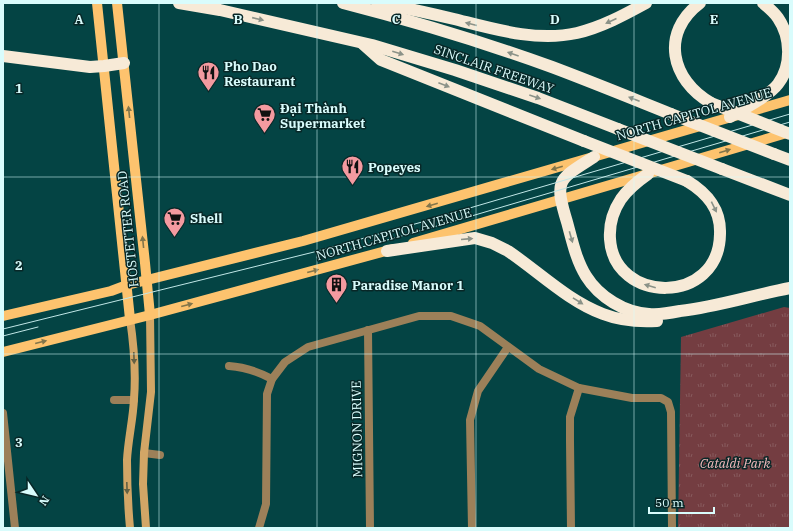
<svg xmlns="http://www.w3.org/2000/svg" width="793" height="531" font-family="'IBM Plex Serif',serif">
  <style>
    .park { fill: url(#park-tufts) }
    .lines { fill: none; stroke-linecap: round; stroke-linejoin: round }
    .street { stroke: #9c8059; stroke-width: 8 }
    .secondary { stroke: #d2a666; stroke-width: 8 }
    .primary { stroke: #fdc36e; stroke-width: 10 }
    .highway { stroke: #f7ead7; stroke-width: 12 }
    .tram { stroke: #c1e7e7; stroke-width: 1 }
    .highway-bridge { stroke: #f7ead7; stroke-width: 12 }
    .oneway { fill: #8b9288 }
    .oneway2 { fill: #82754a }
    .oneway3 { fill: #636043 }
    .grid { fill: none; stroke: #d9fcfc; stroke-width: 1; stroke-opacity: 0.55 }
    .labels { text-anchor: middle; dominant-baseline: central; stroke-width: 3; stroke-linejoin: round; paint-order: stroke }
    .poi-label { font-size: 13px; font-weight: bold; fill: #d9fcfc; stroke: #082727; text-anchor: start }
    .street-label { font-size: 13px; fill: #d9fcfc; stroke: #082727 }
    .park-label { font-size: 13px; font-style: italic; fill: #f5bbbd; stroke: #082727 }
    .grid-label { font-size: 13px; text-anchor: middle; font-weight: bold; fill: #d9fcfc; stroke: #082727; stroke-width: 3; stroke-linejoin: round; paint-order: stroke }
  </style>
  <defs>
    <pattern id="park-tufts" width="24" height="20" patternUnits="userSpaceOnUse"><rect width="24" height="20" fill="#743d41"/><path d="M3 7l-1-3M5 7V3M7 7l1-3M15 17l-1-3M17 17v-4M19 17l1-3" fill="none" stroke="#875a5d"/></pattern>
  </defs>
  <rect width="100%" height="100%" fill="#044444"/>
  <path class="park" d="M784 307 790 308V528H678L681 337Z"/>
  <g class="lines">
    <g class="street">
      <path d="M368 330 370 528"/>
      <path d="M229 366C245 367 257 371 272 379"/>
      <path d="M114 400H134"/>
      <path d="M3 413 15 528"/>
      <path d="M144 453 160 455"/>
      <path d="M259 528 266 504 267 394 272 379 285 362 308 347 419 316H451L480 326 539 369 579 388 632 398H661L668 402 671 412 672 528"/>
      <path d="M472 528 470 420 478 391 508 347"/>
      <path d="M571 528 570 441V417L579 388"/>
    </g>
    <g class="secondary">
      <path d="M130 528C128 506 127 483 127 460 128 440 133 420 134 399 136 373 134 346 130 319"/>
      <path d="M146 528 143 484 144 453 151 392 150 315"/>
    </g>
    <g class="primary">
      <path d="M97 3 130 319"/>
      <path d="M117 3 145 263 150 315"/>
      <path d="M413 243 790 132"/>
      <path d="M3 316 111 291 127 285 303 241 790 100"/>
      <path d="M3 352 150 315 393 249"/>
    </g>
    <g class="highway">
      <path d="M179 3 220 10 372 45 455 70 538 98 618 129"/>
      <path d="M343 3C413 21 483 42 552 67 592 82 631 98 671 114"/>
      <path d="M377 3C403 7 429 13 454 19 494 29 536 42 577 33 602 27 624 15 646 3"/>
      <path d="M700 3C660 33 671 80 711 103"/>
      <path d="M363 44 381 60 584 141"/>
      <path d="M3 56 90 67 104 66 124 63"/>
      <path d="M730 117C743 109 769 96 778 84 792 66 791 37 778 18 774 12 769 8 763 3"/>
      <path d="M774 154 790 160"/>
      <path d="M594 157C558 180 554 179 567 222 572 240 576 260 586 276 599 297 625 313 649 314 659 315 670 313 680 311 717 307 753 295 790 288"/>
      <path d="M722 169 790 195"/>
      <path d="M648 174C638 181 628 189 621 199 613 211 609 224 610 239 614 304 719 306 720 234 721 209 707 193 687 181"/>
      <path d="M387 251 475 238 492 243 508 251C539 272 568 301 603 314 621 321 639 322 657 321"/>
    </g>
    <g class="tram">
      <path d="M317 257 366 246 458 220 790 122"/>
      <path d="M3 329 314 252 422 222 790 114"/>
      <path d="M3 336 38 327"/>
    </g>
    <g class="highway-bridge">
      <path d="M711 103 790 134"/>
      <path d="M671 114 774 154"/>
      <path d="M618 129 722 169"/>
      <path d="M584 141 687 181"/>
    </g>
  </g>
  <defs><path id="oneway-solid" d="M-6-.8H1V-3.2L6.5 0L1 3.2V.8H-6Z"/></defs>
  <g class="oneway">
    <use href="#oneway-solid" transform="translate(258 19) rotate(13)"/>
    <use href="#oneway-solid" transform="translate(611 21) rotate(156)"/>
    <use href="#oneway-solid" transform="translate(471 24) rotate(-166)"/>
    <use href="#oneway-solid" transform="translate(398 53) rotate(17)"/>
    <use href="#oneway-solid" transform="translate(513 54) rotate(-161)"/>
    <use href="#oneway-solid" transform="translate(444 85) rotate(21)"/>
    <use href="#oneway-solid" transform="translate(535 97) rotate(19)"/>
    <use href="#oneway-solid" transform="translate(634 99) rotate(-159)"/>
    <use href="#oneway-solid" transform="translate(714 207) rotate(64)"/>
    <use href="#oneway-solid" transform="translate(571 237) rotate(74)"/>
    <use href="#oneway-solid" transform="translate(467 239) rotate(-5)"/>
    <use href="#oneway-solid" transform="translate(650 286) rotate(-164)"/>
    <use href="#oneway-solid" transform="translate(578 301) rotate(32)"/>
  </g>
  <g class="oneway2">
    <use href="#oneway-solid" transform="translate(129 112) rotate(-96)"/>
    <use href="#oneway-solid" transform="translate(725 151) rotate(-17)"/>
    <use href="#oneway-solid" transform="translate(557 168) rotate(164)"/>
    <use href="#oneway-solid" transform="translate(432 205) rotate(164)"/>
    <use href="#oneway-solid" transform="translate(143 242) rotate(-96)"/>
    <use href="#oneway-solid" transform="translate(313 271) rotate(-15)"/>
    <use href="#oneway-solid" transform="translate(187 305) rotate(-15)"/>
    <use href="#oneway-solid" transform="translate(41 342) rotate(-14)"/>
  </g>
  <g class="oneway3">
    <use href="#oneway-solid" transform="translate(134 358) rotate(88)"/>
    <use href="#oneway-solid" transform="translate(127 488) rotate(88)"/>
  </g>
  <path class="grid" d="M159 3V528M317 3V528M476 3V528M634 3V528M3 177H790M3 354H790"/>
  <defs>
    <symbol id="restaurant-pin" viewBox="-11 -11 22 30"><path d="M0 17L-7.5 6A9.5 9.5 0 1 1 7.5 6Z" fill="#f49aa0" stroke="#082727"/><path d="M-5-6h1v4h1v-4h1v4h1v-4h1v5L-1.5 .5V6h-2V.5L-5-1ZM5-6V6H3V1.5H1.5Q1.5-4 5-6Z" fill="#111"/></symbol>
    <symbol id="supermarket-pin" viewBox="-11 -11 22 30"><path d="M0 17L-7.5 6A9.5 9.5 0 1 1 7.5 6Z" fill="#f49aa0" stroke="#082727"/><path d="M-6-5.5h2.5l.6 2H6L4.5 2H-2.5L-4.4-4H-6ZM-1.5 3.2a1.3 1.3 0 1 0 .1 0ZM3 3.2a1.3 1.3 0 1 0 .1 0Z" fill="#111"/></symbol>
    <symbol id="building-pin" viewBox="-11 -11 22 30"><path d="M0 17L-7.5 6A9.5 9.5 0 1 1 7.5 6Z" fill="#f49aa0" stroke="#082727"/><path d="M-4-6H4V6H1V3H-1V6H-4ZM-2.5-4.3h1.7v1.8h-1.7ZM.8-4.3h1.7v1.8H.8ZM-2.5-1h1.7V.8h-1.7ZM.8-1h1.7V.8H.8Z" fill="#111"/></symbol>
  </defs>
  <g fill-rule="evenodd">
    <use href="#restaurant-pin" x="196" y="60" width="25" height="34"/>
    <use href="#supermarket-pin" x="252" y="102" width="25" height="34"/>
    <use href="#restaurant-pin" x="340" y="154" width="25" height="34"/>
    <use href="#supermarket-pin" x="162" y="206" width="25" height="34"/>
    <use href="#building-pin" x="324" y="272" width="25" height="34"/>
  </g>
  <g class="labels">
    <g class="poi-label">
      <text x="224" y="66">Pho Dao<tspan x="224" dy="15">Restaurant</tspan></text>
      <text x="280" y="108">Đại Thành<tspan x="280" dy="15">Supermarket</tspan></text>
      <text x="368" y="167">Popeyes</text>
      <text x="190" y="218">Shell</text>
      <text x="352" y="285">Paradise Manor 1</text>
    </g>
    <g class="street-label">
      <text transform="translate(494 69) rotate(19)">SINCLAIR FREEWAY</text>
      <text transform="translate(694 114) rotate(-16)">NORTH CAPITOL AVENUE</text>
      <text transform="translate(128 229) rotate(-96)">HOSTETTER ROAD</text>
      <text transform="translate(394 234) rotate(-16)">NORTH CAPITOL AVENUE</text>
      <text transform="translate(357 429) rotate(-91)">MIGNON DRIVE</text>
    </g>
    <g class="park-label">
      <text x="735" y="463">Cataldi Park</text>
    </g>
  </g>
  <g class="grid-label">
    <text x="79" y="24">A</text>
    <text x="238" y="24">B</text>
    <text x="396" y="24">C</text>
    <text x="555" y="24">D</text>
    <text x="714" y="24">E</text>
    <text x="19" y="93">1</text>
    <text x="19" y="270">2</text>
    <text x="19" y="447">3</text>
  </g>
  <rect width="793" height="531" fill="none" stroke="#d9fcfc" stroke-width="8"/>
  <g transform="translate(36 495) rotate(125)" stroke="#082727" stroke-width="3" paint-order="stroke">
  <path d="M0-3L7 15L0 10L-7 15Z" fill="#d9fcfc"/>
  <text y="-6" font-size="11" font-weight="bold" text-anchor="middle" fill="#d9fcfc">N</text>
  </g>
  <path d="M649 507v6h65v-6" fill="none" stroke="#d9fcfc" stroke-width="2"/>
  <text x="655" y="507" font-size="12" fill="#d9fcfc" stroke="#082727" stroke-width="3" paint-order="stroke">50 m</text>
</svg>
